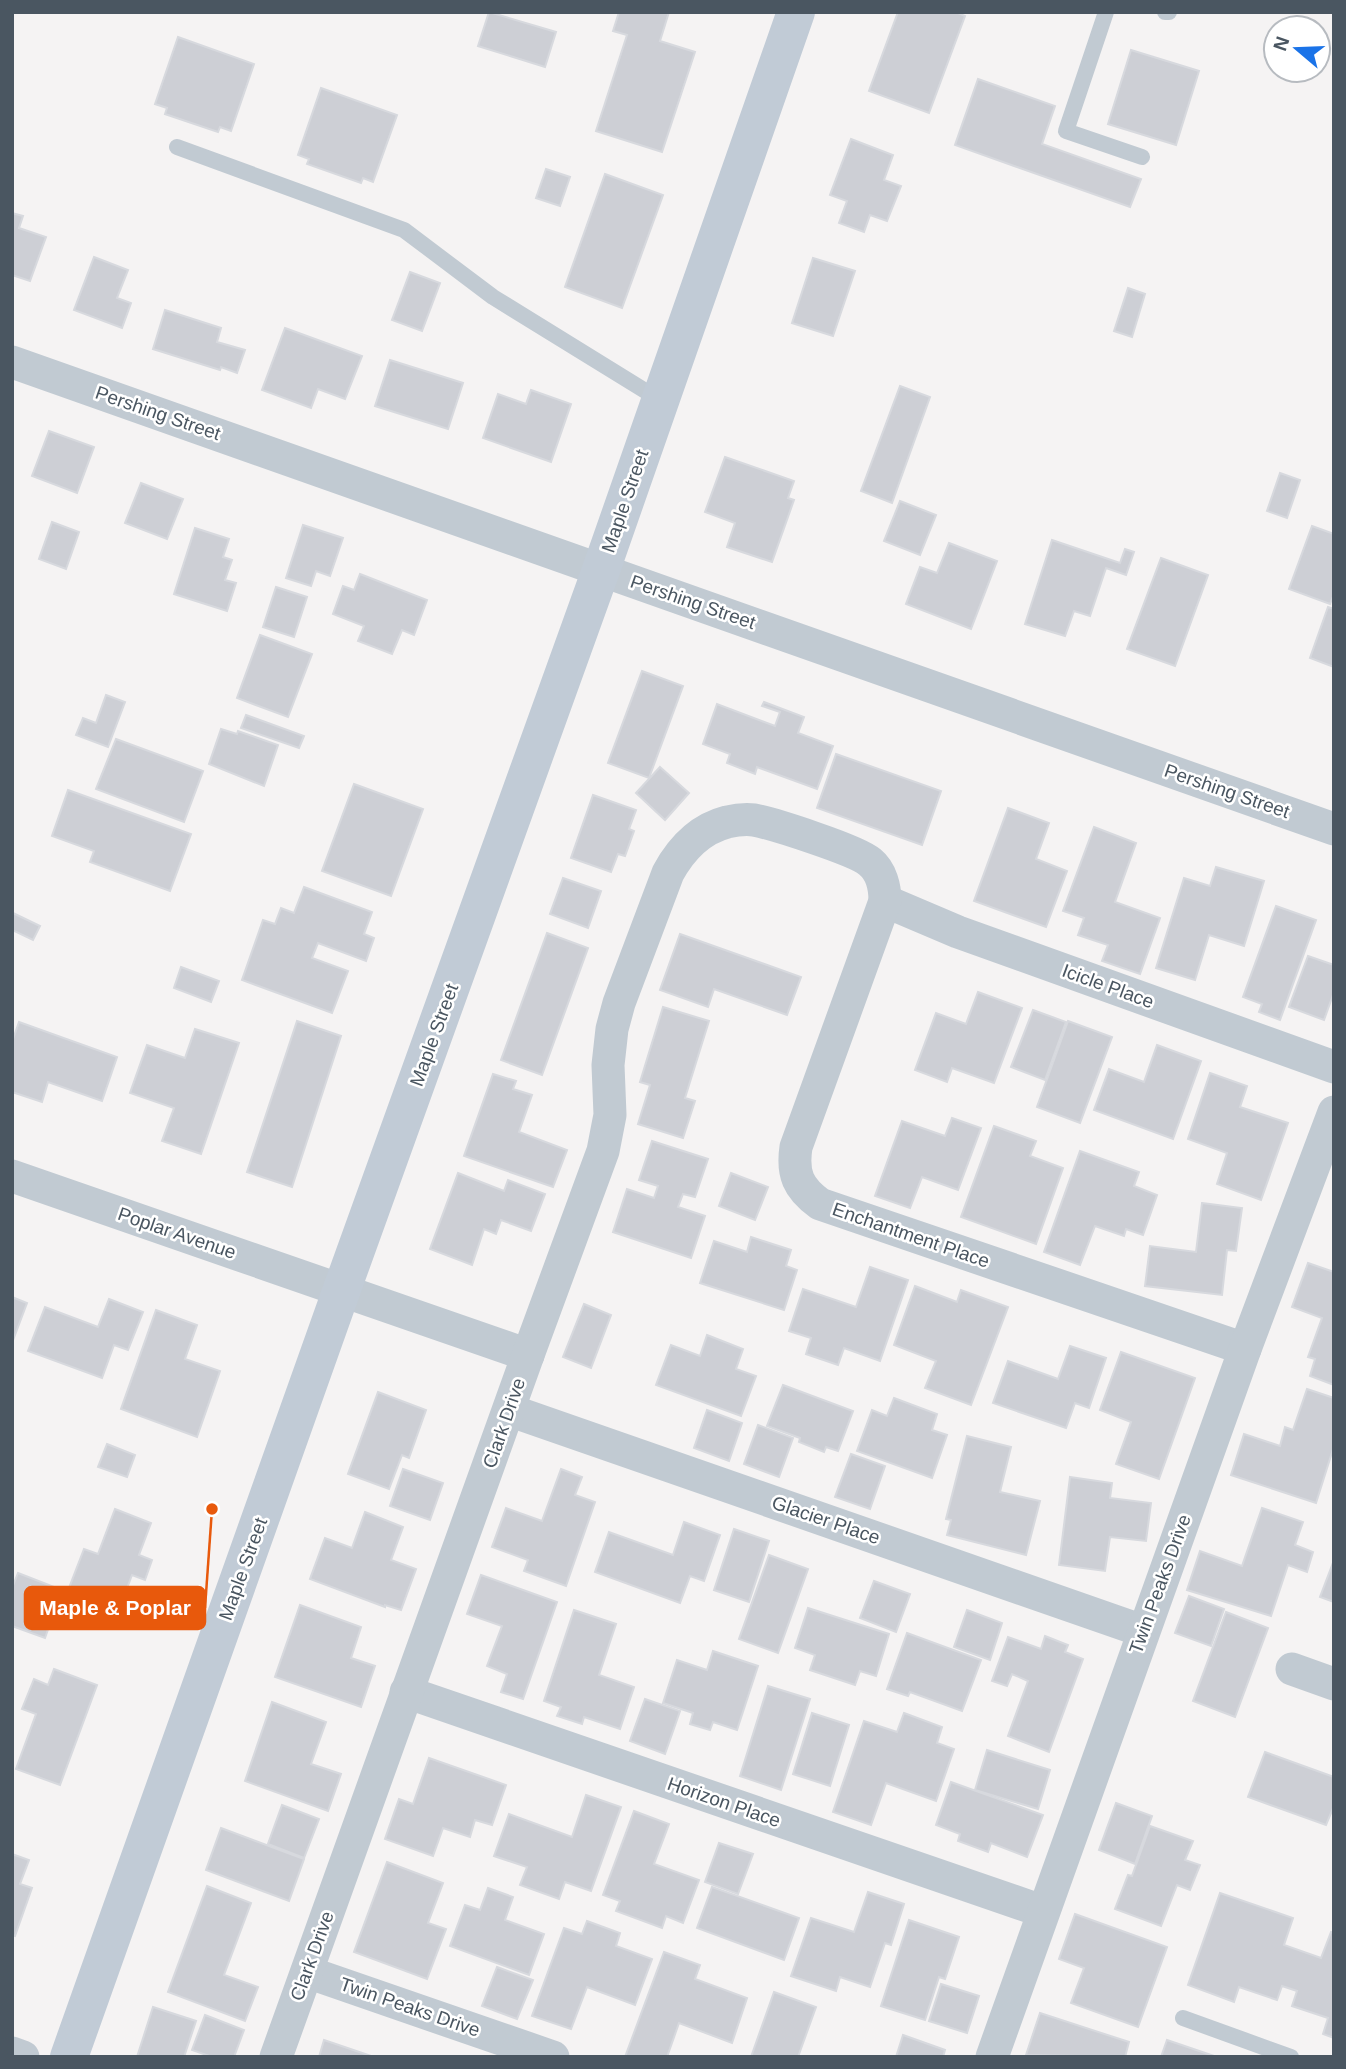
<svg xmlns="http://www.w3.org/2000/svg" width="1346" height="2069" font-family="Arial,sans-serif">
  <style>
    .building { fill: #cdcfd5; stroke: #d7d9de; stroke-width: 2 }
    .lines { fill: none; stroke-linecap: round; stroke-linejoin: round }
    .lane { stroke: #c1cad2; stroke-width: 16 }
    .street { stroke: #c1cad2; stroke-width: 33 }
    .secondary { stroke: #c1cbd6; stroke-width: 38 }
    .labels { text-anchor: middle; dominant-baseline: central; stroke-width: 5; stroke-linejoin: round; paint-order: stroke }
    .street-label { font-size: 19px; fill: #4a5661; stroke: #fff }
    .leader { fill: none; stroke: #e8590c; stroke-width: 2.5 }
    .callout-dot { fill: #e8590c; stroke: #fff; stroke-width: 2.5 }
    .callout { fill: #e8590c; stroke: #e8590c; stroke-width: 2.5 }
    .callout-label { font-size: 21px; text-anchor: middle; font-weight: bold; fill: #fff }
  </style>
  <rect width="100%" height="100%" fill="#f5f3f3"/>
  <g class="building">
    <path d="M489 12 556 32 545 67 478 46Z"/>
    <path d="M619 12H669L660 41 695 52 662 152 596 131 627 35 613 31Z"/>
    <path d="M898 12H956L965 16 929 113 869 91Z"/>
    <path d="M178 37 254 64 231 131 220 127 218 132 165 114 167 108 155 104Z"/>
    <path d="M1131 50 1199 71 1176 145 1108 124Z"/>
    <path d="M978 79 1055 106 1042 144 1141 179 1130 207 955 145Z"/>
    <path d="M321 88 397 115 373 182 363 178 361 183 307 164 309 159 298 155Z"/>
    <path d="M851 139 893 155 884 180 901 186 887 221 870 215 864 232 839 223 847 201 830 195Z"/>
    <path d="M546 169 570 177 560 206 536 198Z"/>
    <path d="M605 174 663 195 622 308 565 287Z"/>
    <path d="M12 213 23 216 19 228 46 237 30 281 12 275Z"/>
    <path d="M94 257 128 270 117 298 131 303 122 328 74 310Z"/>
    <path d="M813 258 855 271 833 336 792 323Z"/>
    <path d="M410 272 440 283 422 331 392 320Z"/>
    <path d="M1128 288 1145 294 1132 337 1114 331Z"/>
    <path d="M165 310 221 328 217 342 245 350 237 373 221 367 220 370 153 349Z"/>
    <path d="M285 328 362 356 345 399 318 389 311 408 262 390Z"/>
    <path d="M390 360 463 383 448 429 375 406Z"/>
    <path d="M900 386 930 397 892 503 861 491Z"/>
    <path d="M531 390 571 404 551 462 483 438 498 394 526 404Z"/>
    <path d="M49 431 94 447 77 493 32 476Z"/>
    <path d="M725 457 794 481 788 498 794 500 772 562 727 547 735 523 705 512Z"/>
    <path d="M1280 473 1300 480 1287 518 1267 511Z"/>
    <path d="M141 483 183 499 167 539 125 523Z"/>
    <path d="M900 501 936 515 920 555 884 541Z"/>
    <path d="M52 522 79 532 66 569 39 559Z"/>
    <path d="M303 525 343 538 330 576 316 571 311 586 286 578Z"/>
    <path d="M1312 526 1334 534V594L1330 604 1289 589Z"/>
    <path d="M195 528 229 539 223 557 232 560 225 580 236 583 227 611 174 594Z"/>
    <path d="M1052 540 1120 563 1125 549 1134 552 1126 575 1106 568 1090 616 1074 611 1065 636 1025 624Z"/>
    <path d="M949 543 997 561 971 629 906 604 920 567 937 573Z"/>
    <path d="M1161 558 1208 575 1175 666 1127 649Z"/>
    <path d="M360 574 427 600 414 635 402 630 392 654 358 641 364 626 333 614 343 586 354 590Z"/>
    <path d="M276 587 307 597 294 637 263 627Z"/>
    <path d="M1328 607 1334 609V667L1310 658Z"/>
    <path d="M260 635 312 654 288 717 237 698Z"/>
    <path d="M642 671 683 686 649 778 608 763Z"/>
    <path d="M106 695 125 702 108 747 76 735 83 718 96 723Z"/>
    <path d="M764 702 804 717 798 733 833 746 817 789 757 767 755 774 727 763 730 754 703 744 717 704 775 726 780 712 762 706Z"/>
    <path d="M246 715 304 736 299 748 241 728Z"/>
    <path d="M221 729 237 734 238 731 278 745 264 786 209 764Z"/>
    <path d="M116 739 203 771 184 822 96 789Z"/>
    <path d="M836 754 941 791 922 845 817 808Z"/>
    <path d="M660 767 689 793 665 820 636 793Z"/>
    <path d="M354 784 423 809 391 896 322 871Z"/>
    <path d="M68 790 191 834 170 891 90 862 94 851 52 836Z"/>
    <path d="M593 795 636 810 629 829 634 831 625 856 618 854 611 872 571 858Z"/>
    <path d="M1008 808 1049 823 1036 859 1067 871 1046 927 974 901Z"/>
    <path d="M1094 827 1136 843 1115 902 1160 918 1140 974 1102 961 1108 945 1078 935 1084 918 1063 911Z"/>
    <path d="M1216 867 1264 881 1244 946 1209 935 1195 980 1156 968 1184 878 1210 886Z"/>
    <path d="M563 878 601 891 588 928 550 914Z"/>
    <path d="M304 887 372 912 364 934 374 938 366 961 318 943 312 958 348 971 332 1013 242 980 263 920 275 924 281 908 294 913Z"/>
    <path d="M1276 906 1316 920 1280 1020 1259 1012 1262 1004 1243 997Z"/>
    <path d="M13 913 40 926 33 940 12 930Z"/>
    <path d="M547 933 588 948 542 1075 501 1060Z"/>
    <path d="M680 934 801 977 787 1015 714 989 708 1007 660 990Z"/>
    <path d="M1308 956 1334 965V992L1324 1020 1289 1007Z"/>
    <path d="M181 967 219 981 211 1002 174 988Z"/>
    <path d="M978 992 1022 1008 994 1083 952 1068 947 1082 915 1070 936 1013 966 1024Z"/>
    <path d="M663 1007 709 1021 685 1098 695 1101 683 1138 638 1124 650 1085 640 1082Z"/>
    <path d="M1033 1010 1066 1022 1045 1080 1011 1067Z"/>
    <path d="M297 1021 341 1036 292 1187 247 1172Z"/>
    <path d="M1068 1021 1112 1037 1080 1123 1037 1107Z"/>
    <path d="M19 1022 117 1057 102 1101 48 1082 42 1102 12 1092V1042Z"/>
    <path d="M195 1029 239 1043 201 1154 162 1141 174 1108 130 1093 147 1045 185 1058Z"/>
    <path d="M1157 1045 1201 1061 1173 1139 1094 1110 1109 1069 1144 1082Z"/>
    <path d="M1210 1073 1247 1086 1240 1107 1288 1123 1261 1200 1217 1184 1227 1153 1188 1139Z"/>
    <path d="M493 1074 516 1081 513 1089 532 1095 519 1132 567 1150 553 1187 464 1156Z"/>
    <path d="M952 1118 981 1128 958 1190 922 1177 910 1208 875 1196 902 1121 945 1136Z"/>
    <path d="M994 1126 1036 1141 1030 1156 1063 1168 1036 1244 961 1217Z"/>
    <path d="M652 1141 708 1159 695 1197 683 1194 678 1207 705 1216 691 1258 613 1232 627 1189 654 1198 658 1186 639 1180Z"/>
    <path d="M1080 1151 1139 1172 1134 1186 1157 1195 1143 1235 1126 1229 1124 1236 1095 1226 1080 1265 1044 1252Z"/>
    <path d="M458 1173 504 1191 508 1180 545 1194 531 1231 501 1220 496 1234 484 1229 472 1265 430 1249Z"/>
    <path d="M731 1173 768 1187 755 1220 719 1206Z"/>
    <path d="M1202 1203 1242 1208 1236 1251 1227 1250 1222 1295 1145 1286 1150 1246 1196 1252Z"/>
    <path d="M751 1237 791 1250 786 1266 797 1270 784 1310 700 1283 714 1241 747 1252Z"/>
    <path d="M1308 1263 1334 1272V1385L1310 1376 1315 1359 1308 1357 1322 1318 1292 1307Z"/>
    <path d="M870 1267 908 1280 880 1361 844 1348 838 1365 806 1354 811 1338 789 1331 803 1289 856 1307Z"/>
    <path d="M915 1286 957 1302 961 1290 1008 1307 971 1405 925 1388 936 1361 894 1345Z"/>
    <path d="M12 1297 27 1303 12 1343Z"/>
    <path d="M109 1299 143 1312 128 1350 114 1345 102 1378 28 1351 45 1307 98 1327Z"/>
    <path d="M584 1304 611 1315 591 1368 563 1357Z"/>
    <path d="M156 1310 197 1325 185 1359 220 1371 197 1437 121 1409Z"/>
    <path d="M707 1335 743 1349 736 1369 756 1376 741 1416 656 1385 671 1345 700 1356Z"/>
    <path d="M1070 1346 1106 1358 1089 1408 1075 1403 1066 1428 993 1403 1008 1361 1058 1379Z"/>
    <path d="M1121 1352 1195 1378 1159 1479 1116 1464 1131 1422 1100 1410Z"/>
    <path d="M783 1385 853 1411 838 1451 826 1447 824 1452 799 1442 800 1438 767 1426Z"/>
    <path d="M1307 1389 1334 1398V1446L1316 1503 1231 1475 1244 1434 1280 1446 1285 1427 1293 1430Z"/>
    <path d="M378 1392 426 1410 409 1458 402 1455 389 1489 348 1474Z"/>
    <path d="M894 1398 937 1414 932 1430 947 1435 932 1478 857 1451 872 1410 887 1416Z"/>
    <path d="M707 1410 742 1423 729 1461 694 1448Z"/>
    <path d="M758 1425 793 1438 779 1477 744 1464Z"/>
    <path d="M967 1436 1011 1447 1000 1492 1040 1501 1026 1555 947 1535 951 1520 946 1519Z"/>
    <path d="M107 1444 135 1455 127 1477 98 1467Z"/>
    <path d="M851 1454 885 1466 870 1509 835 1497Z"/>
    <path d="M403 1469 443 1483 430 1520 390 1506Z"/>
    <path d="M561 1469 582 1477 575 1495 595 1502 566 1586 524 1571 528 1560 492 1547 506 1508 542 1521Z"/>
    <path d="M1070 1477 1112 1483 1110 1498 1151 1503 1146 1541 1110 1537 1105 1571 1059 1565Z"/>
    <path d="M1262 1508 1303 1522 1295 1545 1313 1552 1307 1572 1288 1565 1271 1616 1187 1590 1200 1551 1242 1566Z"/>
    <path d="M115 1509 151 1523 139 1555 152 1560 145 1580 132 1575 120 1607 69 1588 84 1549 98 1554Z"/>
    <path d="M365 1512 403 1527 391 1560 416 1569 401 1610 385 1605V1607L310 1579 325 1538 352 1548Z"/>
    <path d="M684 1522 720 1535 704 1581 690 1576 680 1603 595 1572 609 1532 673 1555Z"/>
    <path d="M734 1529 769 1541 749 1602 714 1590Z"/>
    <path d="M769 1555 808 1569 778 1653 739 1639Z"/>
    <path d="M1334 1560V1602L1320 1597Z"/>
    <path d="M18 1573 62 1590 45 1638 12 1626V1588Z"/>
    <path d="M481 1575 557 1602 523 1699 501 1692 507 1674 487 1666 502 1626 467 1614Z"/>
    <path d="M874 1581 910 1594 896 1632 860 1618Z"/>
    <path d="M1189 1596 1224 1609 1211 1646 1175 1633Z"/>
    <path d="M300 1605 361 1627 351 1658 375 1666 361 1707 275 1677Z"/>
    <path d="M808 1608 889 1634 876 1676 860 1671 855 1685 810 1670 815 1655 795 1648Z"/>
    <path d="M574 1610 616 1624 599 1675 634 1687 620 1729 584 1717 582 1724 557 1716 561 1707 544 1701Z"/>
    <path d="M967 1610 1002 1623 990 1660 954 1647Z"/>
    <path d="M1226 1612 1268 1628 1235 1717 1193 1701Z"/>
    <path d="M907 1633 981 1660 962 1711 910 1692 908 1696 887 1689Z"/>
    <path d="M1045 1636 1068 1645 1065 1652 1083 1659 1049 1752 1008 1736 1028 1681 1012 1674 1007 1686 992 1681 1008 1637 1041 1649Z"/>
    <path d="M713 1651 758 1666 737 1730 713 1722 710 1730 690 1724 693 1713 663 1703 677 1660 707 1670Z"/>
    <path d="M54 1669 97 1685 60 1785 16 1769 36 1714 22 1709 34 1679 48 1685Z"/>
    <path d="M768 1686 810 1699 781 1790 740 1776Z"/>
    <path d="M645 1699 680 1711 665 1754 630 1741Z"/>
    <path d="M272 1702 326 1722 311 1764 341 1774 328 1811 245 1781Z"/>
    <path d="M812 1713 849 1725 830 1786 793 1774Z"/>
    <path d="M904 1713 942 1727 937 1743 954 1749 936 1801 886 1783 871 1825 833 1812 864 1721 897 1732Z"/>
    <path d="M987 1750 1050 1770 1038 1809 975 1790Z"/>
    <path d="M1265 1752 1334 1777V1806L1326 1825 1248 1797Z"/>
    <path d="M429 1758 506 1785 492 1825 475 1820 470 1837 443 1828 433 1856 385 1839 399 1799 413 1804Z"/>
    <path d="M951 1782 1043 1815 1027 1857 991 1843 988 1852 958 1841 960 1834 936 1825Z"/>
    <path d="M586 1795 621 1807 591 1891 565 1882 559 1899 520 1885 527 1867 494 1856 509 1814 572 1837Z"/>
    <path d="M1116 1803 1152 1816 1135 1864 1099 1850Z"/>
    <path d="M282 1805 319 1819 304 1858 268 1844Z"/>
    <path d="M634 1811 669 1824 654 1864 699 1880 683 1923 666 1916 662 1928 616 1911 620 1901 603 1895Z"/>
    <path d="M1150 1826 1193 1841 1185 1860 1200 1865 1190 1890 1177 1885 1161 1926 1115 1909 1128 1875 1132 1876Z"/>
    <path d="M221 1828 304 1859 289 1901 206 1870Z"/>
    <path d="M719 1843 753 1854 738 1894 705 1882Z"/>
    <path d="M12 1854 29 1860 20 1884 32 1888 15 1936 12 1935Z"/>
    <path d="M387 1862 443 1883 428 1923 446 1929 427 1979 354 1952Z"/>
    <path d="M207 1886 251 1903 224 1975 258 1987 245 2021 168 1992Z"/>
    <path d="M712 1887 799 1918 784 1960 697 1928Z"/>
    <path d="M488 1888 513 1897 505 1920 544 1934 529 1975 450 1946 465 1905 480 1910Z"/>
    <path d="M868 1892 904 1904 891 1945 885 1943 870 1987 840 1977 836 1991 791 1976 811 1918 854 1932Z"/>
    <path d="M1220 1893 1293 1918 1284 1945 1321 1958 1331 1932 1334 1933V2038L1323 2034 1328 2018 1292 2006 1297 1991 1282 1986 1277 2000 1239 1987 1234 2002 1188 1985Z"/>
    <path d="M1075 1914 1167 1947 1138 2027 1071 2003 1084 1968 1059 1959Z"/>
    <path d="M909 1920 959 1937 945 1979 939 1977 925 2020 881 2006Z"/>
    <path d="M587 1921 620 1933 616 1946 652 1959 635 2005 587 1987 571 2029 532 2016 564 1928 582 1934Z"/>
    <path d="M664 1952 700 1965 695 1979 747 1998 732 2043 679 2023 667 2057H625Z"/>
    <path d="M497 1967 533 1980 517 2019 482 2006Z"/>
    <path d="M941 1984 979 1996 967 2033 929 2021Z"/>
    <path d="M774 1992 816 2007 798 2057H751Z"/>
    <path d="M153 2007 196 2021 184 2057H137Z"/>
    <path d="M1040 2013 1129 2042 1125 2057 1026 2055Z"/>
    <path d="M205 2015 244 2030 234 2057H212L192 2050Z"/>
    <path d="M903 2035 945 2050 943 2057H896Z"/>
    <path d="M324 2040 374 2057H319Z"/>
    <path d="M1167 2040 1217 2057H1161Z"/>
  </g>
  <g class="lines">
    <g class="lane">
      <path d="M1106 12 1066 131 1142 157"/>
      <path d="M1165 12H1169"/>
      <path d="M177 147 404 230 493 297 660 400"/>
      <path d="M1183 2018 1291 2057"/>
    </g>
    <g class="street">
      <path d="M12 362 1334 829"/>
      <path d="M885 901 958 932 1334 1067"/>
      <path d="M12 1176 528 1355"/>
      <path d="M509 1410 1143 1631"/>
      <path d="M1292 1669 1334 1684"/>
      <path d="M406 1692 1042 1911"/>
      <path d="M307 1972 553 2057"/>
      <path d="M12 2053 23 2057"/>
      <path d="M276 2057 528 1355 603 1151 610 1115 608 1065 612 1029 619 1003 668 873C681 849 700 829 727 822 736 820 745 819 754 820 774 824 856 850 870 862 881 871 885 887 885 901L796 1147C792 1174 798 1188 820 1204L1245 1349"/>
      <path d="M992 2057 1245 1349 1334 1112"/>
    </g>
    <path class="secondary" d="M69 2057 342 1289 601 570 796 12"/>
  </g>
  <g class="labels">
    <g class="street-label">
      <text transform="translate(158 413) rotate(19)">Pershing Street</text>
      <text transform="translate(625 501) rotate(-71)">Maple Street</text>
      <text transform="translate(693 602) rotate(19)">Pershing Street</text>
      <text transform="translate(1227 791) rotate(19)">Pershing Street</text>
      <text transform="translate(1108 986) rotate(20)">Icicle Place</text>
      <text transform="translate(434 1035) rotate(-70)">Maple Street</text>
      <text transform="translate(177 1233) rotate(19)">Poplar Avenue</text>
      <text transform="translate(911 1235) rotate(19)">Enchantment Place</text>
      <text transform="translate(504 1423) rotate(-71)">Clark Drive</text>
      <text transform="translate(826 1520) rotate(19)">Glacier Place</text>
      <text transform="translate(243 1569) rotate(-70)">Maple Street</text>
      <text transform="translate(1160 1584) rotate(-70)">Twin Peaks Drive</text>
      <text transform="translate(724 1802) rotate(19)">Horizon Place</text>
      <text transform="translate(312 1956) rotate(-70)">Clark Drive</text>
      <text transform="translate(410 2007) rotate(19)">Twin Peaks Drive</text>
    </g>
  </g>
  <path class="leader" d="M212 1509L205 1608"/>
  <circle class="callout-dot" cx="212" cy="1509" r="7"/>
  <rect class="callout" x="25" y="1587" width="180" height="42" rx="7"/>
  <g class="callout-label">
    <text x="115" y="1615">Maple &amp; Poplar</text>
  </g>
  <rect width="1346" height="2069" fill="none" stroke="#4a5661" stroke-width="28"/>
  <g transform="translate(1297 49) rotate(289)"><circle r="33" fill="#ffffff" stroke="#b7bbc0" stroke-width="2"/>
  <path d="M0-5L12 26L0 18L-12 26Z" fill="#1a73e8"/>
  <text y="-10" font-size="19" font-weight="bold" text-anchor="middle" fill="#4a5661">N</text>
  </g>
</svg>
